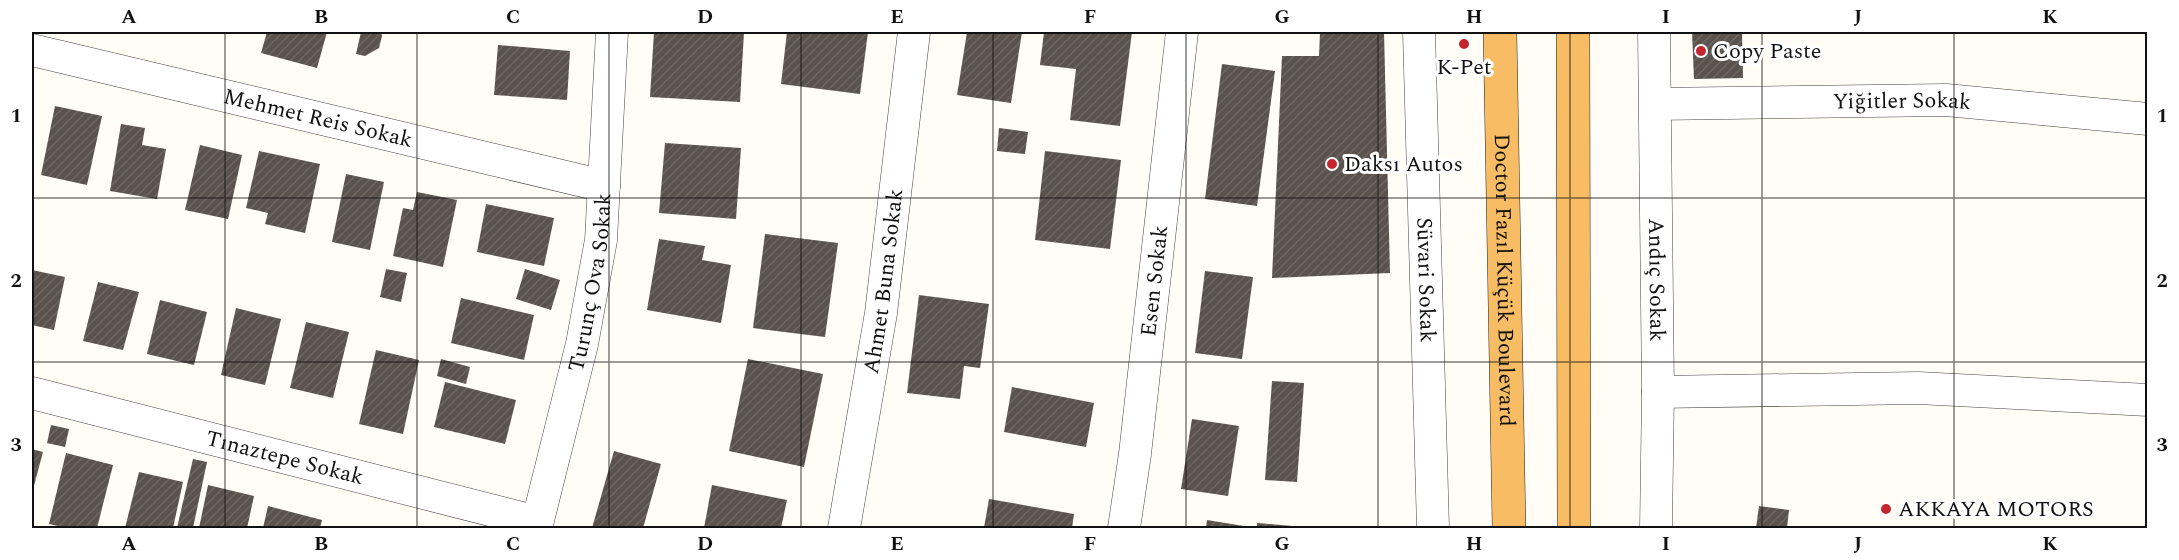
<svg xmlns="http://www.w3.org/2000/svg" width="2179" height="560" font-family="Spectral,serif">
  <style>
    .building { fill: url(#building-hatch) }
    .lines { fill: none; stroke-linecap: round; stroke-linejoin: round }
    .minor-casing { stroke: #444; stroke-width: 33 }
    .trunk-casing { stroke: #222; stroke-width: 34 }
    .minor { stroke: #fff; stroke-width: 32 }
    .trunk { stroke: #f7bc64; stroke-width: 33 }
    .grid { fill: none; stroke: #111; stroke-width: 1.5; stroke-opacity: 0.55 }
    .poi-dot { fill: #c4262e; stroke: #fff; stroke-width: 2 }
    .labels { text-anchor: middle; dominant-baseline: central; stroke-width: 6; stroke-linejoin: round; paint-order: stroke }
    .poi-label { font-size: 22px; fill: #111; stroke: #fff; text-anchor: start }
    .street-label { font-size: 22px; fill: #111; stroke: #fff }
    .neatline { fill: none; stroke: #111; stroke-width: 2 }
    .grid-label { font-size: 20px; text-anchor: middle; font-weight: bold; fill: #111 }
  </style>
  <defs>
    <pattern id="building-hatch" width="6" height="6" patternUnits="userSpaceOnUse" patternTransform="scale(1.5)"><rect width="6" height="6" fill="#5a524d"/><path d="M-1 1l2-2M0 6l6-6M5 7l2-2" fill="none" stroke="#6d6662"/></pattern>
  </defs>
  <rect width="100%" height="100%" fill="#fffdf5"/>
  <g class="building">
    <path d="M267 32H327L317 68 261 53Z"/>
    <path d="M361 32H381L382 36 379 48 365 56 356 54Z"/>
    <path d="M654 32H744L740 102 650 97Z"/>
    <path d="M787 32H868L860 94 781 84Z"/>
    <path d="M967 32H1022L1011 103 957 95Z"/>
    <path d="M1044 32H1132L1120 126 1070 120 1076 69 1040 65Z"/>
    <path d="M1320 32H1384L1390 273 1272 278 1282 56H1319Z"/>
    <path d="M1692 32H1742L1743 78 1694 79Z"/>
    <path d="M498 45 570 51 567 100 494 95Z"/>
    <path d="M1222 64 1275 71 1257 206 1205 199Z"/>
    <path d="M55 106 102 116 87 185 41 175Z"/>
    <path d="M121 124 145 128 142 145 166 149 157 199 110 191Z"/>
    <path d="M999 128 1028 132 1025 154 997 151Z"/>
    <path d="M665 143 741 148 736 219 659 213Z"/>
    <path d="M200 145 242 155 228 219 185 210Z"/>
    <path d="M259 151 320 164 305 233 265 224 268 213 246 208Z"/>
    <path d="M1045 151 1121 160 1110 249 1035 240Z"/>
    <path d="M346 174 384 182 370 250 332 242Z"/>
    <path d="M417 192 457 200 443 267 393 256 403 208 413 210Z"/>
    <path d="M486 204 554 218 544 266 477 252Z"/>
    <path d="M765 234 838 243 825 337 753 328Z"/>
    <path d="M659 239 705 246 702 260 731 265 721 323 647 310Z"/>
    <path d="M386 269 407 273 401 302 380 297Z"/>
    <path d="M525 269 560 280 551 310 516 299Z"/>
    <path d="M32 270 65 277 54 330 32 325Z"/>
    <path d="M1205 271 1253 277 1242 359 1195 353Z"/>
    <path d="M98 282 139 292 123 350 83 341Z"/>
    <path d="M919 295 989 304 980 368 964 366 960 399 907 393Z"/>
    <path d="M461 298 534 315 524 360 451 343Z"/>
    <path d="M160 300 207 312 194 365 147 354Z"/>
    <path d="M236 308 281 319 265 385 221 375Z"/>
    <path d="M306 322 349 332 333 398 290 388Z"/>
    <path d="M376 350 419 360 403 434 359 424Z"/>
    <path d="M441 359 470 367 466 384 437 376Z"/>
    <path d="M748 359 823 374 804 467 729 451Z"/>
    <path d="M1272 381 1304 383 1297 482 1265 480Z"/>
    <path d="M445 382 516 400 505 444 434 427Z"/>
    <path d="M1012 387 1094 403 1086 447 1004 432Z"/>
    <path d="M1192 419 1239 426 1228 496 1181 489Z"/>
    <path d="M51 425 69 429 65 447 47 443Z"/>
    <path d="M32 449 43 452 32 493Z"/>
    <path d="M614 451 661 464 643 528H592Z"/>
    <path d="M66 453 113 465 97 528H67L49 524Z"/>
    <path d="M193 459 207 462 193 528H177Z"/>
    <path d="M139 472 183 482 173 528H125Z"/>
    <path d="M208 485 254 496 247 528H199Z"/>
    <path d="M712 485 787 500 781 528H704Z"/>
    <path d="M989 499 1074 514 1072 528H984Z"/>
    <path d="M268 506 322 520 320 528H263Z"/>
    <path d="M1759 506 1789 510 1787 528H1756Z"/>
    <path d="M1207 520 1250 527V528H1206Z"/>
    <path d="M1257 523 1292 526V528H1257Z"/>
  </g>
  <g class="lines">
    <defs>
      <g id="minor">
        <path id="s1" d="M1419 32 1433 528"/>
        <path id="s2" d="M1654 32 1658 392 1656 528"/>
        <path id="s3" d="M32 50 604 186"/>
        <path id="s4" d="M1656 104 1946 100 2148 119"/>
        <path d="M1658 392 1918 388 2148 400"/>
        <path id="s5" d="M32 393 537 522"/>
        <path id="s6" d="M536 528 582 344 601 240 612 32"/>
        <path id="s7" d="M844 528 881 313 914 32"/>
        <path id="s8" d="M1124 528 1135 454 1182 32"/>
      </g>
      <g id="trunk">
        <path id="s9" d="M1500 32 1509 528"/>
        <path d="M1573 32 1574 528"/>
      </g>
    </defs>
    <use href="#minor" class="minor-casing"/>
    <use href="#trunk" class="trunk-casing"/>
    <use href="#minor" class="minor"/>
    <use href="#trunk" class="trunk"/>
  </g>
  <path class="grid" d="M225 32V528M417 32V528M609 32V528M801 32V528M993 32V528M1186 32V528M1378 32V528M1570 32V528M1762 32V528M1954 32V528M32 198H2148M32 362H2148"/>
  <g class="poi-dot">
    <circle cx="1464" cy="44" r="6"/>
    <circle cx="1701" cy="51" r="6"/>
    <circle cx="1332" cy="164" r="6"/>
    <circle cx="1886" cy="509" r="6"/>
  </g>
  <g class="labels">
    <g class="poi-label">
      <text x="1713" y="51">Copy Paste</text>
      <text x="1464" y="67" text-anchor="middle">K-Pet</text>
      <text x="1344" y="164">Daksı Autos</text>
      <text x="1898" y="509">AKKAYA MOTORS</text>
    </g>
    <g class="street-label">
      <text stroke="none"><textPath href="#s4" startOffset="246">Yiğitler Sokak</textPath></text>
      <text stroke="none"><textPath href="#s3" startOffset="294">Mehmet Reis Sokak</textPath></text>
      <text stroke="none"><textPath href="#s8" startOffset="249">Esen Sokak</textPath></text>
      <text stroke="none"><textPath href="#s1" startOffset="248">Süvari Sokak</textPath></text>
      <text stroke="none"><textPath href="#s9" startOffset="248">Doctor Fazıl Küçük Boulevard</textPath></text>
      <text stroke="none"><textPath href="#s2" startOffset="248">Andıç Sokak</textPath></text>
      <text stroke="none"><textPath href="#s7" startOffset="250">Ahmet Buna Sokak</textPath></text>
      <text stroke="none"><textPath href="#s6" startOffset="252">Turunç Ova Sokak</textPath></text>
      <text stroke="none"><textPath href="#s5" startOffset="261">Tınaztepe Sokak</textPath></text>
    </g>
  </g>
  <rect width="2179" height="560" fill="none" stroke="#ffffff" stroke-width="66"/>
  <rect x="33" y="33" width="2113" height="494" class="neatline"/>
  <g class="grid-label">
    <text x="129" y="23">A</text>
    <text x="321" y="23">B</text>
    <text x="513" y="23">C</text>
    <text x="705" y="23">D</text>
    <text x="897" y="23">E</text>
    <text x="1090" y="23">F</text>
    <text x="1282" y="23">G</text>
    <text x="1474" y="23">H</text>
    <text x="1666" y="23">I</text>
    <text x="1858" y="23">J</text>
    <text x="2050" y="23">K</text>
    <text x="16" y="122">1</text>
    <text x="2162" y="122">1</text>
    <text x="16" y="287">2</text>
    <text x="2162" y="287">2</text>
    <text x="16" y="451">3</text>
    <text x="2162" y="451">3</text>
    <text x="129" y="550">A</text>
    <text x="321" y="550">B</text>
    <text x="513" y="550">C</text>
    <text x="705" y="550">D</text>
    <text x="897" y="550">E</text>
    <text x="1090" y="550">F</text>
    <text x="1282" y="550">G</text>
    <text x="1474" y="550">H</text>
    <text x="1666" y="550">I</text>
    <text x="1858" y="550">J</text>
    <text x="2050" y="550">K</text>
  </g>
</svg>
